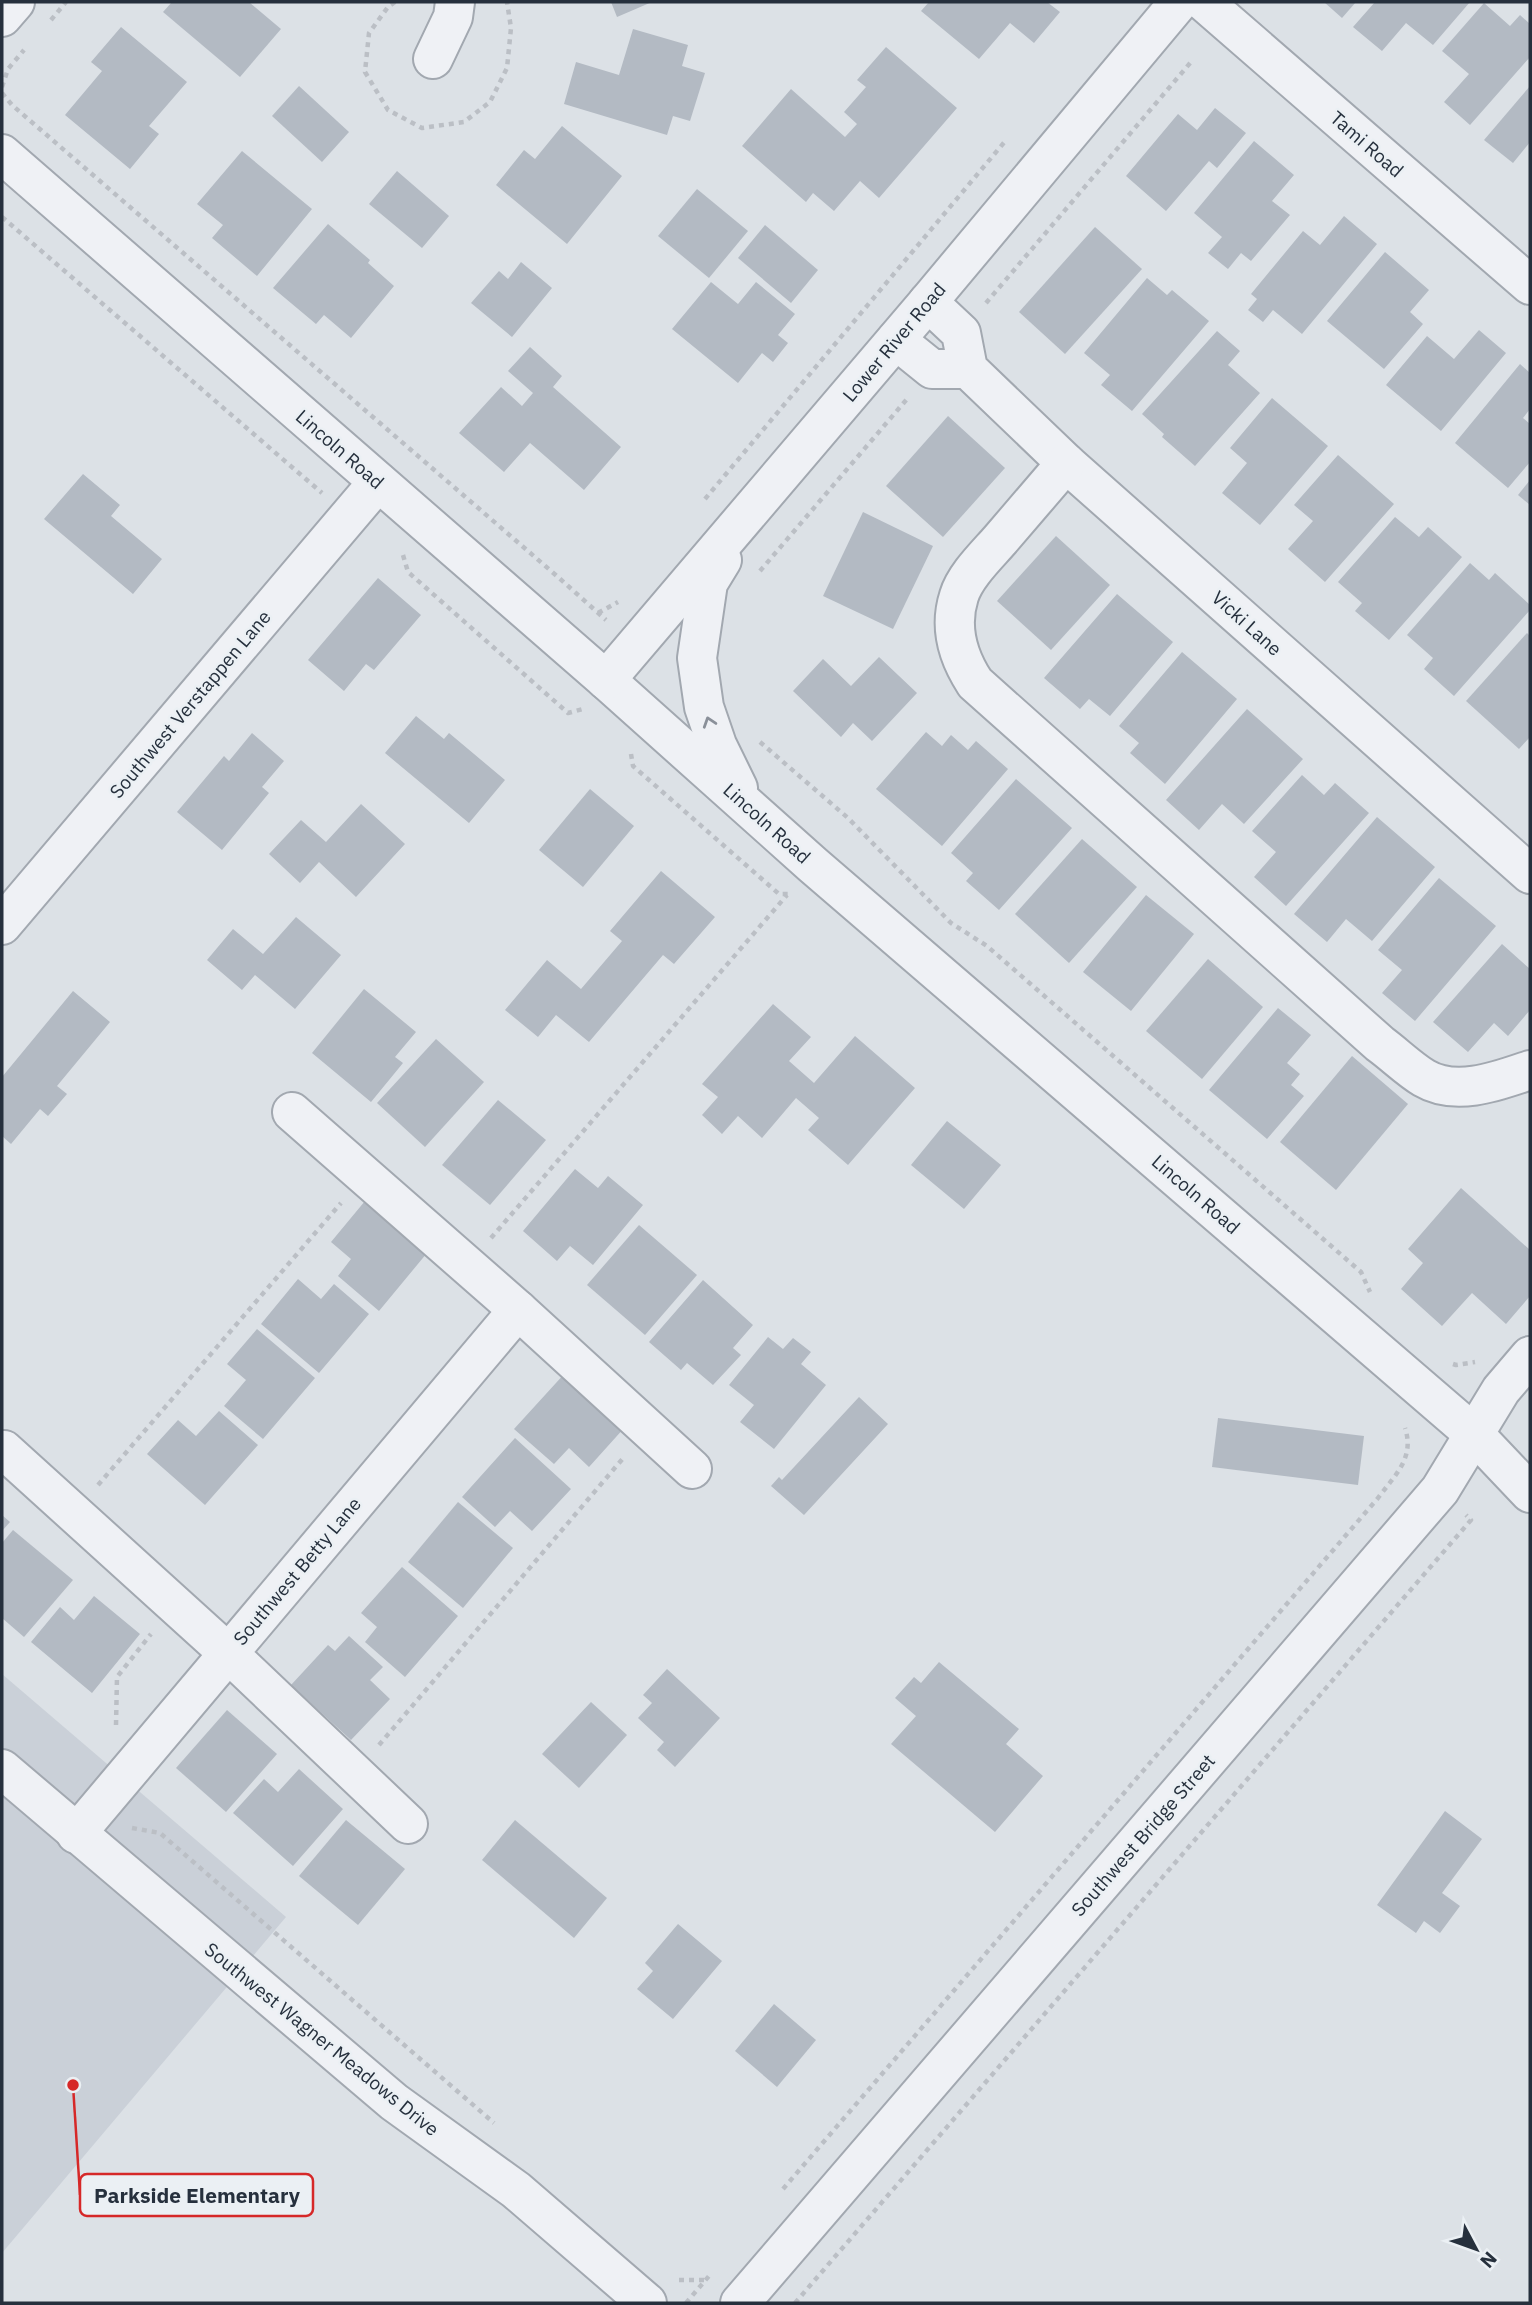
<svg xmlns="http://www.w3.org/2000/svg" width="1532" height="2305" font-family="'IBM Plex Sans',sans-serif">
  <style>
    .built { fill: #cad0d8 }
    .building { fill: #b3bac3 }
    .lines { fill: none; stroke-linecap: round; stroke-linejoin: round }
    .minor-casing { stroke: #a2a8b0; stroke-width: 42 }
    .path { stroke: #bbbfc5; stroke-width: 4.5; stroke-dasharray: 5 5; stroke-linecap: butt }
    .minor { stroke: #eff1f5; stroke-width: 38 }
    .oneway { stroke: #8a9099 }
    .labels { text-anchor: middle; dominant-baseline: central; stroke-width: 5; stroke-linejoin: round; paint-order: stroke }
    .street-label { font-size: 19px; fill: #26303d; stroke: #ebf0f4 }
    .leader { fill: none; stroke: #d62828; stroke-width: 2.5 }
    .callout-dot { fill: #d62828; stroke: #ebf0f4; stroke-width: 2.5 }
    .callout { fill: #ebf0f4; stroke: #d62828; stroke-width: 2.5 }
    .callout-label { font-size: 21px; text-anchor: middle; font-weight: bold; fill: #26303d }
  </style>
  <rect width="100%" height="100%" fill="#dce1e6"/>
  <path class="built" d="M2 1674 286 1917 2 2253Z"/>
  <g class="building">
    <path d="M172 2H249L281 29 240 77 163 12Z"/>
    <path d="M611 2H652L617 17Z"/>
    <path d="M929 2H1047L1060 12 1034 43 1010 23 979 59 921 11Z"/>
    <path d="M1324 2H1356L1342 18Z"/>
    <path d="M1375 2H1470L1433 45 1406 23 1382 51 1353 27Z"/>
    <path d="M1484 3 1510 26 1520 15 1530 24V57L1470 125 1444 102 1469 74 1442 51Z"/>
    <path d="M121 27 187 82 149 126 159 134 130 169 65 115 102 71 91 62Z"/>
    <path d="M633 29 688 45 682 66 705 73 690 121 673 116 667 135 564 104 576 62 619 75Z"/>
    <path d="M886 47 957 108 879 198 860 181 834 211 813 193 806 202 742 146 791 89 845 137 857 124 844 112 866 87 857 80Z"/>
    <path d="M299 86 349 132 322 162 272 116Z"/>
    <path d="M1530 86V142L1513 163 1484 140Z"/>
    <path d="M1215 108 1246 133 1217 168 1209 161 1166 211 1126 176 1178 114 1197 130Z"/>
    <path d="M562 126 622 176 567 244 496 185 524 150 535 159Z"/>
    <path d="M1254 141 1294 175 1272 201 1290 215 1251 261 1241 253 1228 269 1208 253 1222 237 1194 213Z"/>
    <path d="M242 151 312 209 257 276 212 238 223 225 197 204Z"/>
    <path d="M397 171 449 216 422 248 369 204Z"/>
    <path d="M697 189 748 231 709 278 658 236Z"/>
    <path d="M1344 216 1377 244 1302 334 1273 310 1263 322 1248 310 1257 299 1251 294 1303 231 1320 245Z"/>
    <path d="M328 224 370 260 368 263 394 286 351 338 324 315 316 324 273 288Z"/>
    <path d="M765 225 818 270 791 303 738 258Z"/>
    <path d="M1095 227 1142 269 1065 354 1019 312Z"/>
    <path d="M1385 252 1429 290 1410 312 1423 324 1384 369 1327 321Z"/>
    <path d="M521 262 552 288 512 337 471 303 499 271 508 279Z"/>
    <path d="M1147 278 1167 295 1172 290 1209 321 1132 411 1101 385 1110 375 1084 353Z"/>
    <path d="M711 282 738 304 756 282 795 314 778 335 788 343 773 362 762 353 738 383 672 329Z"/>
    <path d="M1479 330 1506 353 1441 431 1386 385 1427 336 1454 359Z"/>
    <path d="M1217 331 1240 351 1228 365 1260 393 1195 466 1162 437 1164 434 1142 414Z"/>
    <path d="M530 347 562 376 553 387 621 447 584 490 530 443 504 472 459 433 501 387 522 406 533 393 508 371Z"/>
    <path d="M1520 364 1530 373V409L1523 418 1530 424V462L1508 488 1455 443Z"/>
    <path d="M1272 398 1328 446 1260 525 1222 493 1247 463 1230 448Z"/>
    <path d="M948 416 1005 468 943 537 886 486Z"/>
    <path d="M1338 455 1394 504 1325 582 1288 549 1313 521 1294 505Z"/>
    <path d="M83 474 120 505 111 516 162 559 133 594 44 519Z"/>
    <path d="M1530 480V505L1518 495Z"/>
    <path d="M863 512 933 546 893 629 823 596Z"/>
    <path d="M1395 517 1419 537 1428 527 1462 557 1389 640 1355 611 1362 603 1338 582Z"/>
    <path d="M1056 536 1110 585 1051 650 997 601Z"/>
    <path d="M1470 563 1489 580 1495 573 1530 605V610L1454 696 1424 669 1433 658 1407 635Z"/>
    <path d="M378 578 421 615 374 670 366 664 344 691 308 660Z"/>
    <path d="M1117 594 1173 642 1110 716 1089 699 1080 709 1044 678Z"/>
    <path d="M1527 633 1530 636V737L1519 749 1466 701Z"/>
    <path d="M1182 652 1237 699 1165 784 1130 753 1139 743 1119 726Z"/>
    <path d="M879 657 917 693 872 741 853 723 841 737 793 691 823 659 851 686Z"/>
    <path d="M1247 709 1303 759 1244 824 1222 804 1199 830 1166 800Z"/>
    <path d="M416 716 444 739 449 733 505 780 469 823 385 753Z"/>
    <path d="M926 732 942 746 951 735 968 750 976 741 1008 769 942 846 876 789Z"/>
    <path d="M252 733 284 761 262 787 269 793 222 850 177 812 224 756 229 761Z"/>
    <path d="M1302 775 1324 795 1335 783 1369 813 1286 906 1254 877 1276 852 1252 831Z"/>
    <path d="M1016 779 1072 828 999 910 966 881 973 873 951 853Z"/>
    <path d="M590 789 634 826 583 887 539 850Z"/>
    <path d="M361 804 405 844 356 897 319 862 300 883 269 854 301 820 326 842Z"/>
    <path d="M1377 817 1435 867 1372 941 1346 919 1327 942 1294 914Z"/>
    <path d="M1082 839 1137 887 1069 963 1015 914Z"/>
    <path d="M661 871 715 917 674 964 663 955 589 1042 556 1015 538 1037 505 1010 547 960 581 989 622 941 610 931Z"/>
    <path d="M1439 878 1496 926 1415 1021 1382 993 1402 970 1378 950Z"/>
    <path d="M1146 895 1194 934 1131 1011 1083 972Z"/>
    <path d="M296 917 341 955 295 1009 255 975 242 990 207 960 233 929 263 954Z"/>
    <path d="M1502 944 1530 969V1010L1508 1036 1494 1023 1468 1052 1433 1022Z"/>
    <path d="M1208 959 1263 1007 1202 1079 1146 1031Z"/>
    <path d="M364 989 416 1032 395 1057 403 1063 371 1102 312 1053Z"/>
    <path d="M73 991 110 1022 57 1086 67 1094 48 1116 40 1109 11 1144 2 1136V1077Z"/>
    <path d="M773 1004 811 1037 789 1061 814 1083 855 1036 915 1088 848 1165 808 1130 819 1118 796 1098 762 1138 738 1116 722 1134 702 1115 718 1097 702 1084Z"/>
    <path d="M1278 1008 1311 1035 1287 1063 1300 1074 1291 1085 1304 1096 1267 1139 1209 1090Z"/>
    <path d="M436 1039 484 1082 425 1147 377 1103Z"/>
    <path d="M1352 1056 1408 1104 1336 1190 1280 1142Z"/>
    <path d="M498 1100 546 1140 490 1205 442 1165Z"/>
    <path d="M947 1121 1001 1165 964 1209 911 1165Z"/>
    <path d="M575 1169 598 1188 608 1176 643 1205 593 1265 570 1246 557 1261 523 1231Z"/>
    <path d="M1461 1188 1530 1250V1296L1506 1324 1472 1293 1442 1326 1401 1289 1423 1263 1408 1249Z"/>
    <path d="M365 1201 427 1253 379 1311 338 1276 351 1259 331 1242Z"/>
    <path d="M639 1225 697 1275 645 1335 587 1285Z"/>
    <path d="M298 1279 321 1299 334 1284 369 1314 319 1373 261 1324Z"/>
    <path d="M703 1280 753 1325 733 1348 741 1355 713 1385 687 1363 681 1370 649 1342Z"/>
    <path d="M257 1329 315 1378 263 1439 224 1406 246 1380 227 1364Z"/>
    <path d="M768 1337 783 1349 793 1338 811 1352 801 1364 826 1385 774 1449 740 1422 754 1405 729 1385Z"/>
    <path d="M566 1372 625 1427 589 1467 569 1448 554 1464 514 1429Z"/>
    <path d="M859 1397 888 1424 804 1515 771 1486 779 1477 782 1480Z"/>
    <path d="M219 1411 258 1445 205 1505 147 1454 178 1420 196 1436Z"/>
    <path d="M1218 1418 1364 1436 1358 1485 1212 1467Z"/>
    <path d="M515 1438 571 1489 532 1531 510 1511 495 1527 462 1497Z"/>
    <path d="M458 1502 513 1548 463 1608 408 1562Z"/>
    <path d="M2 1515 10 1522 2 1531Z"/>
    <path d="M13 1530 73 1580 24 1637 2 1618V1543Z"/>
    <path d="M402 1567 458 1616 405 1677 365 1642 377 1627 361 1613Z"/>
    <path d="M94 1596 140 1634 92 1693 31 1642 60 1607 74 1620Z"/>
    <path d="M349 1636 383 1667 370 1680 390 1699 351 1740 291 1685 328 1645 335 1651Z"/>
    <path d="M939 1662 1019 1729 1006 1744 1043 1776 995 1832 891 1744 916 1716 895 1698 914 1677 921 1683Z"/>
    <path d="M667 1669 720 1718 675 1767 657 1750 664 1742 638 1718 652 1703 643 1695Z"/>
    <path d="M591 1702 627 1735 579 1788 542 1754Z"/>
    <path d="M227 1710 277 1754 226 1812 176 1768Z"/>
    <path d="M299 1769 343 1809 293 1866 233 1813 264 1779 278 1792Z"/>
    <path d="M1445 1811 1482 1839 1442 1893 1460 1906 1440 1933 1424 1921 1416 1933 1377 1905Z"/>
    <path d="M346 1820 405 1869 358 1925 299 1876Z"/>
    <path d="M515 1820 607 1898 574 1938 482 1860Z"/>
    <path d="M678 1924 722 1961 673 2019 637 1989 653 1971 645 1963Z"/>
    <path d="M774 2004 816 2040 777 2087 735 2051Z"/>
  </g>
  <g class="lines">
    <defs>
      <g id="minor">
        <path d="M1204 2 1530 285"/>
        <path d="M2 17 15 2"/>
        <path d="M433 59 453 17 455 2"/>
        <path d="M2 154 606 680 813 865 1475 1435 1530 1493"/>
        <path d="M928 302 961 333 968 369 1066 463 1530 874"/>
        <path d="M896 340 932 369H968"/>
        <path d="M1066 463C1044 489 1022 514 1000 540 986 556 965 576 959 596 949 627 958 657 975 683L1380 1044C1395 1055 1409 1069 1424 1078 1456 1097 1498 1081 1530 1070"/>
        <path d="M722 560 708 583 697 658 704 707 717 745 738 788"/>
        <path d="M606 680 928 302 1179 2"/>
        <path d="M2 925 378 482"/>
        <path d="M292 1112 518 1310 692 1469"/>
        <path d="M4 1450 228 1653 408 1824"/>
        <path d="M2 1769 394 2102 516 2190 647 2303"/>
        <path d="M76 1834 518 1310"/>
        <path d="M740 2303 1440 1490 1501 1390 1530 1356"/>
      </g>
    </defs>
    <use href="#minor" class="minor-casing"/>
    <g class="path">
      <path d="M395 2 388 7 369 33 365 72 388 110 422 128 464 122 490 102 507 68 511 28 507 2"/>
      <path d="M51 20 66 2"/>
      <path d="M2 87 8 69 24 50"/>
      <path d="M2 93 12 105 558 577 606 620"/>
      <path d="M2 217 322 493"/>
      <path d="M986 303 1191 62"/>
      <path d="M705 499 1007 139"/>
      <path d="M403 555 408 572 568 713 583 709"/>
      <path d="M760 571 907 399"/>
      <path d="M598 613 618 602"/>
      <path d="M760 742 848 818 951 923 987 946 1361 1272 1370 1292"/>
      <path d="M631 754 633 766 779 894H788"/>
      <path d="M491 1238 787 895"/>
      <path d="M1453 1364 1456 1365 1475 1362"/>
      <path d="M98 1485 341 1203"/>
      <path d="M116 1725 117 1677 151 1634"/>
      <path d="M379 1745 625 1456"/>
      <path d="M132 1828 160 1833 494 2123"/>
      <path d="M783 2189 1378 1498C1395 1475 1415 1458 1405 1428"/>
      <path d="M679 2280H705"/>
      <path d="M686 2303 709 2276"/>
      <path d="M795 2303 1471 1520 1466 1515"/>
    </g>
    <use href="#minor" class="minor"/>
  </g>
  <defs><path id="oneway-chevron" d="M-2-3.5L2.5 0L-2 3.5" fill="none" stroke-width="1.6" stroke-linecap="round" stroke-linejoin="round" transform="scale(1.75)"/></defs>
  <use class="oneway" href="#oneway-chevron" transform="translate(709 722) rotate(-108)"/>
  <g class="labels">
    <g class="street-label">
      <text transform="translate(1367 144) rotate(41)">Tami Road</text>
      <text transform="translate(894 342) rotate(-50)">Lower River Road</text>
      <text transform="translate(340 449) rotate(41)">Lincoln Road</text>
      <text transform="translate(1247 623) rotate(42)">Vicki Lane</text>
      <text transform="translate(190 704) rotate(-50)">Southwest Verstappen Lane</text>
      <text transform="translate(767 823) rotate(42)">Lincoln Road</text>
      <text transform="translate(1196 1194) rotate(41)">Lincoln Road</text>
      <text transform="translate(297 1571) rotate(-50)">Southwest Betty Lane</text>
      <text transform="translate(1143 1835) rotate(-49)">Southwest Bridge Street</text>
      <text transform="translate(322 2039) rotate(39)">Southwest Wagner Meadows Drive</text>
    </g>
  </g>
  <path class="leader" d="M73 2085L80 2195"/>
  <circle class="callout-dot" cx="73" cy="2085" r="7"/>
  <rect class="callout" x="80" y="2174" width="233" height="42" rx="7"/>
  <g class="callout-label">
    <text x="197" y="2203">Parkside Elementary</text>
  </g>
  <rect width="1532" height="2305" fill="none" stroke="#26303d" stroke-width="7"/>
  <g transform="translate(1476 2249) rotate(131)" stroke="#ebf0f4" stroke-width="5" paint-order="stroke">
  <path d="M0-5L12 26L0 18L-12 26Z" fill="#26303d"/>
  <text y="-10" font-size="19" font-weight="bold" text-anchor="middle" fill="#26303d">N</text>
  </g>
</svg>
